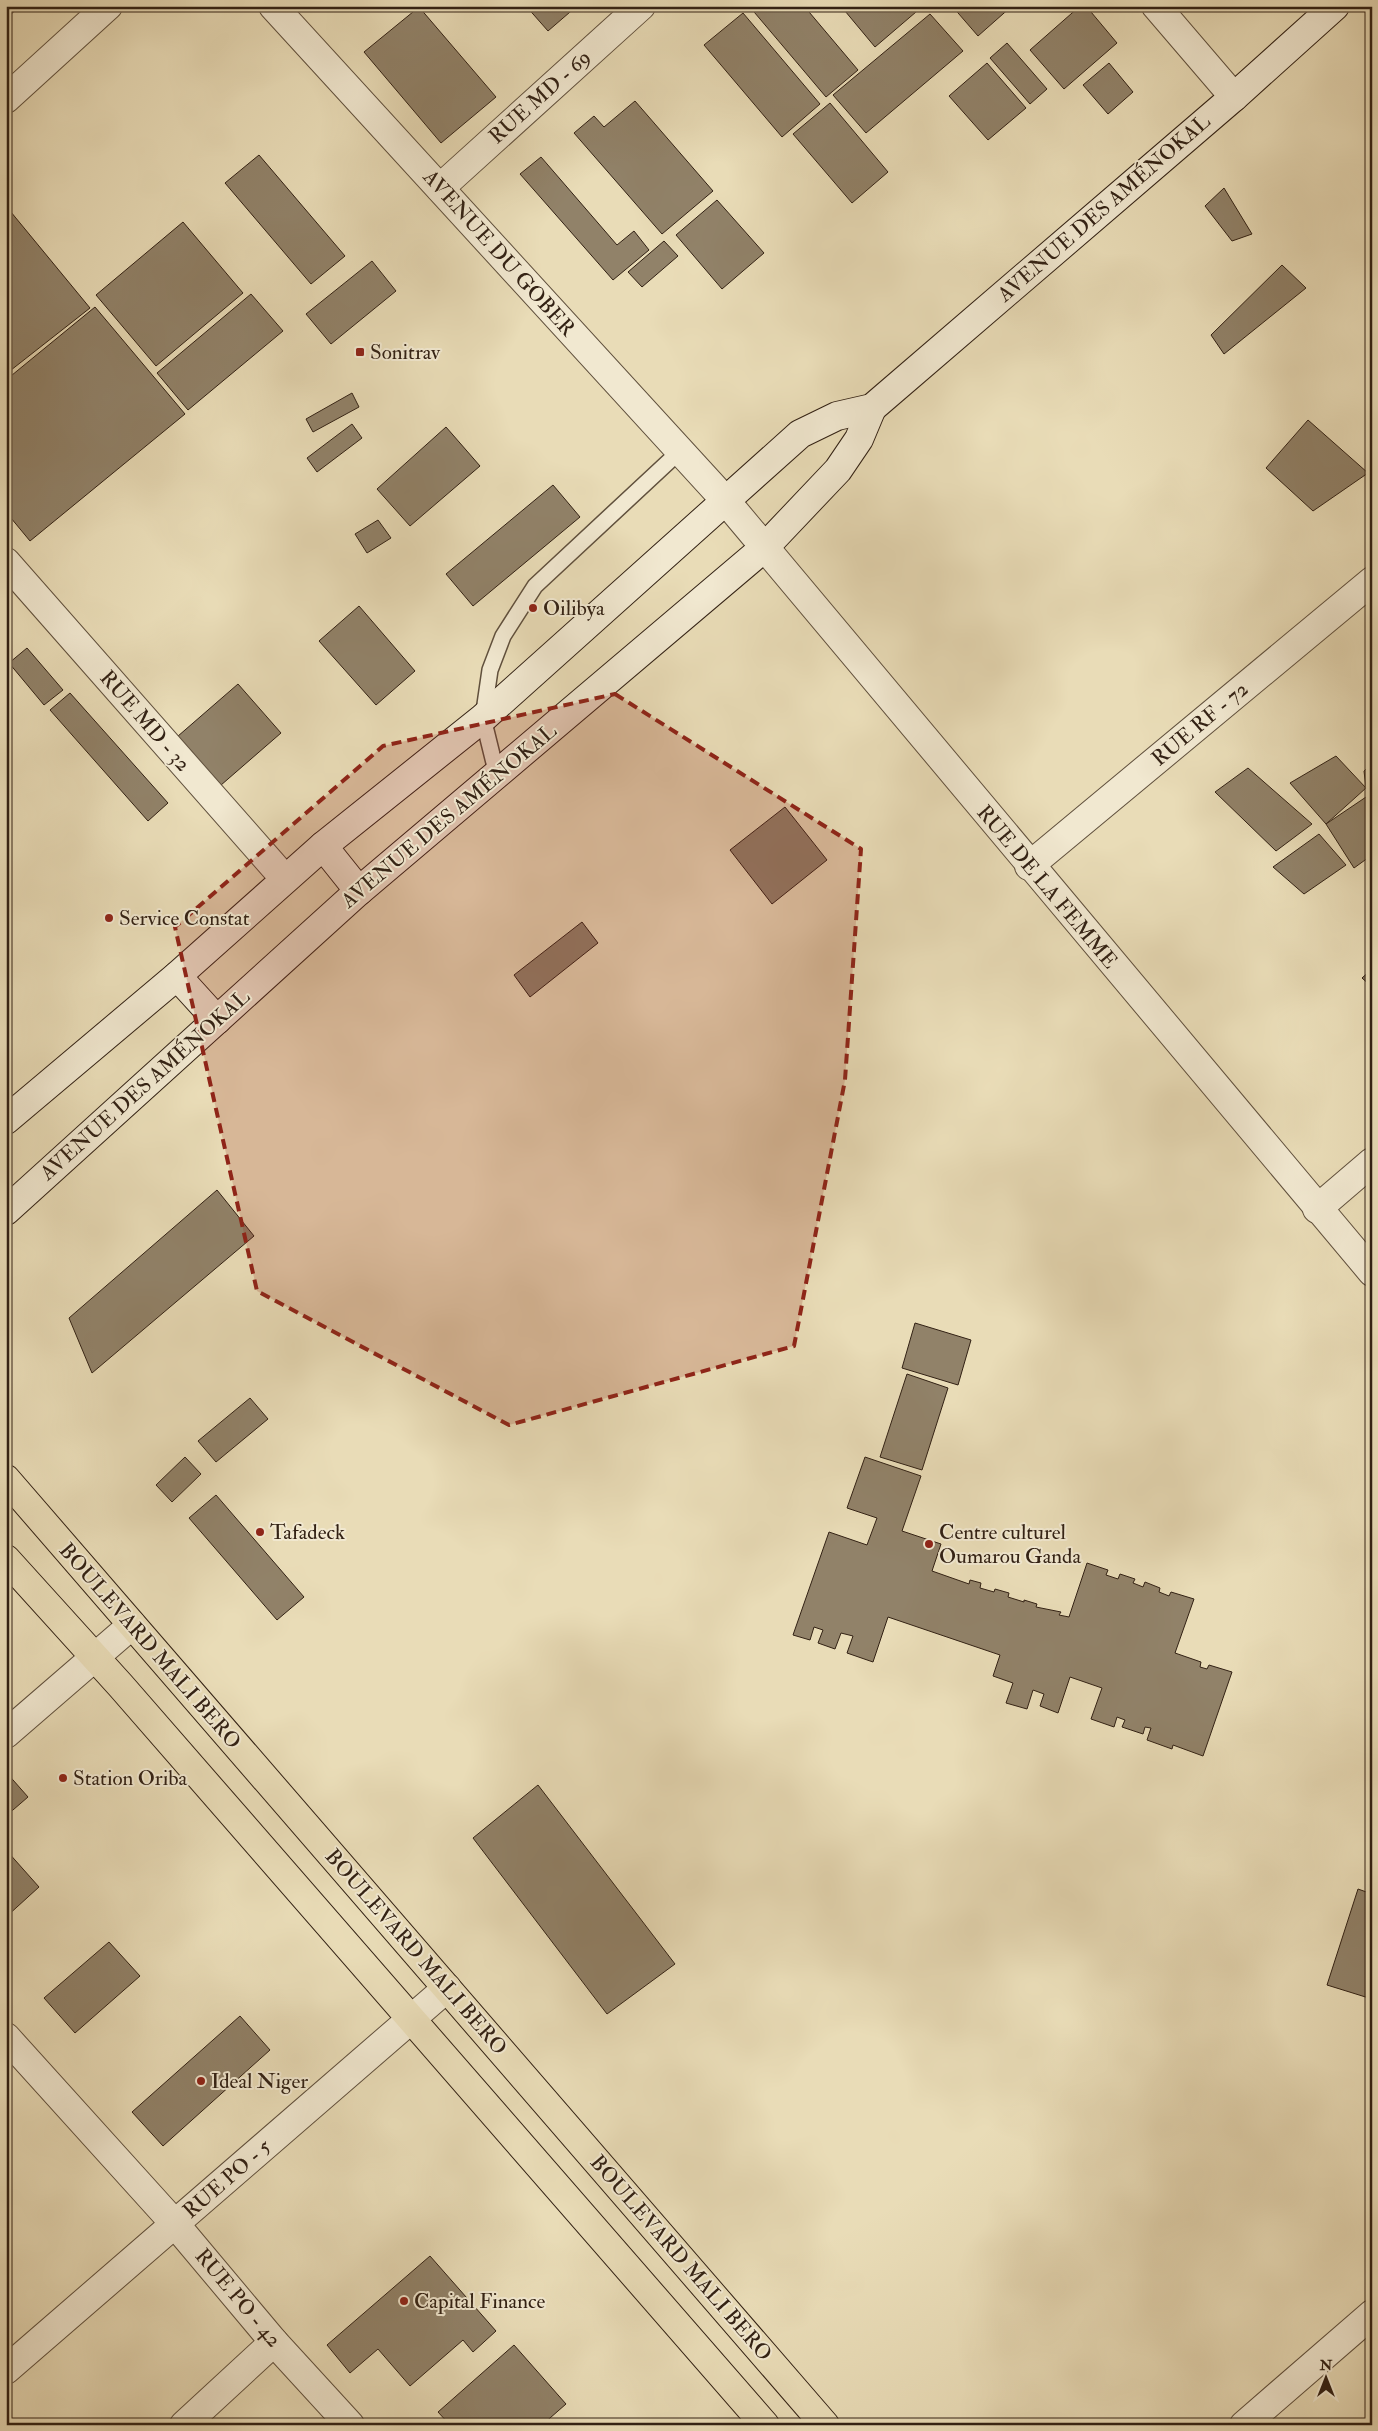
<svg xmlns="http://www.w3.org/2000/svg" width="1378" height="2431" font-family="'IM FELL Double Pica',serif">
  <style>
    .building { fill: #918269; stroke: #322114 }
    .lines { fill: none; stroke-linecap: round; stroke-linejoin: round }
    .service-casing { stroke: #60503d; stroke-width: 18 }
    .minor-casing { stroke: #60503d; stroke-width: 30 }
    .secondary-casing { stroke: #322114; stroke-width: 30 }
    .primary-casing { stroke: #322114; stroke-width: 30 }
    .service { stroke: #f1e8d0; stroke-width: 15 }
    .minor { stroke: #f1e8d0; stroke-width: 28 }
    .secondary { stroke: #f1e8d0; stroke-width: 28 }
    .primary { stroke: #e9dcb7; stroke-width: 28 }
    .marked { fill: #8f2418; fill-opacity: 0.2; stroke: #8f2418; stroke-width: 4; stroke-dasharray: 10 6; stroke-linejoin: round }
    .poi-dot { fill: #8f2418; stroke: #f1e8d0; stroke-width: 2 }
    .labels { text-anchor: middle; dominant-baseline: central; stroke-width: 4; stroke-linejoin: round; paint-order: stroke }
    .street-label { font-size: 21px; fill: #322114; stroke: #f1e8d0 }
    .poi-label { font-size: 21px; fill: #322114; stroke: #f1e8d0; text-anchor: start }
  </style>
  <rect width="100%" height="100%" fill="#e9dcb7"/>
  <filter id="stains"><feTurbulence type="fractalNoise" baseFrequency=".004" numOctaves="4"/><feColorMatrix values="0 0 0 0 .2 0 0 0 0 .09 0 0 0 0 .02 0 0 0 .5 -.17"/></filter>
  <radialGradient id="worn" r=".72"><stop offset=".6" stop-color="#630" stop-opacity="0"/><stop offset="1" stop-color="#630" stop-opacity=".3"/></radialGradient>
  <g class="building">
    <path d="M6 6H20L6 19Z"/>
    <path d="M526 6H577L548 31Z"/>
    <path d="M749 6H804L858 70 826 97Z"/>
    <path d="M850 6H923L875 47 845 11Z"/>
    <path d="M952 6H1012L978 36Z"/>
    <path d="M1080 6H1086L1117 43 1064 89 1030 50Z"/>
    <path d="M419 7 496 97 441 143 364 52Z"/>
    <path d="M743 13 820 104 782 137 704 45Z"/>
    <path d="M930 14 963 51 866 133 833 95Z"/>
    <path d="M1007 43 1047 89 1030 104 990 58Z"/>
    <path d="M987 63 1026 108 988 140 949 96Z"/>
    <path d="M1109 63 1133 92 1108 114 1083 85Z"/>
    <path d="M635 101 713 191 662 234 574 133 594 116 604 127Z"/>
    <path d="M830 103 888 172 852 203 793 134Z"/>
    <path d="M259 155 345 256 311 284 225 183Z"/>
    <path d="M541 157 617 245 634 231 649 250 613 280 520 174Z"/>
    <path d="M1224 188 1252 234 1232 241 1205 206Z"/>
    <path d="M717 200 764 253 722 289 676 235Z"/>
    <path d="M6 206 90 308 6 374Z"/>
    <path d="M183 222 243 293 156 366 96 295Z"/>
    <path d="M664 241 678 256 642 287 628 272Z"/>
    <path d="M372 261 396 291 331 344 306 314Z"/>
    <path d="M1282 265 1306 288 1224 354 1211 335Z"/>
    <path d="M251 294 283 331 188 410 157 373Z"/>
    <path d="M95 307 185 414 30 541 6 512V380Z"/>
    <path d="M352 393 359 407 313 432 306 419Z"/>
    <path d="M1308 420 1368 473 1313 511 1266 468Z"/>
    <path d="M352 424 362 438 317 472 307 458Z"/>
    <path d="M446 427 480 466 410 526 377 489Z"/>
    <path d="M553 485 580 517 473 606 446 574Z"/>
    <path d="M378 520 391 538 367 553 355 534Z"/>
    <path d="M359 606 415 671 376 705 319 641Z"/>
    <path d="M27 648 63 690 44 705 9 663Z"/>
    <path d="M238 684 281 733 213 792 170 743Z"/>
    <path d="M70 693 168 803 148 821 50 710Z"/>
    <path d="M1336 756 1366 788 1326 824 1290 783Z"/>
    <path d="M1372 763V784L1366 788 1364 771Z"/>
    <path d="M1248 768 1312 824 1276 851 1215 792Z"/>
    <path d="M1369 795 1372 799V855L1354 868 1326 824Z"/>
    <path d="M785 807 827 860 772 904 730 850Z"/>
    <path d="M1319 834 1346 865 1304 894 1273 867Z"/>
    <path d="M582 922 598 943 530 997 514 975Z"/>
    <path d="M1372 969V987L1362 978Z"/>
    <path d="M217 1190 254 1236 92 1373 69 1318Z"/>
    <path d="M915 1323 971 1340 958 1385 902 1368Z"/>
    <path d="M907 1374 948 1388 922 1470 880 1457Z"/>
    <path d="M250 1398 268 1419 216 1462 198 1441Z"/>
    <path d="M185 1457 201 1474 172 1502 156 1485Z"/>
    <path d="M865 1457 921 1476 902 1531 941 1544 932 1571 969 1584 970 1580 981 1583 980 1588 994 1592 995 1589 1009 1593 1008 1597 1024 1602V1600L1037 1604 1036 1607 1061 1612 1059 1615 1069 1617 1087 1563 1108 1570 1106 1575 1118 1579 1120 1574 1135 1579 1133 1583 1143 1587 1145 1582 1160 1588 1159 1592 1169 1596 1171 1592 1194 1599 1175 1653 1201 1662 1200 1667 1207 1669 1209 1665 1232 1672 1203 1756 1173 1745 1172 1749 1147 1740 1151 1728 1145 1727 1143 1734 1122 1727 1125 1720 1117 1717 1114 1727 1091 1719 1102 1688 1070 1677 1058 1713 1040 1706 1044 1694 1033 1690 1027 1709 1006 1703 1013 1683 993 1676 1000 1655 888 1617 873 1662 847 1653 853 1636 841 1633 835 1649 818 1643 823 1630 814 1627 810 1640 793 1635 829 1532 867 1545 877 1518 847 1508Z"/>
    <path d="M216 1495 304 1597 277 1620 189 1518Z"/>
    <path d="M6 1772 28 1797 6 1816Z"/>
    <path d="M538 1785 675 1964 607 2014 473 1838Z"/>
    <path d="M7 1851 39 1887 6 1917V1852Z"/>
    <path d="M1358 1889 1372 1894V1999L1327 1985Z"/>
    <path d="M109 1942 140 1976 75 2033 44 1998Z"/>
    <path d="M240 2016 270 2050 163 2146 132 2112Z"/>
    <path d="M430 2256 496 2331 473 2352 463 2340 410 2386 378 2349 350 2373 327 2345Z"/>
    <path d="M514 2345 566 2404 542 2425H450L438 2412Z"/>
  </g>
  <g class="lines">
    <defs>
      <path id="service" d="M497 775 483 718 490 670 503 636 535 586 680 451"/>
      <g id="minor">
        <path d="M273 6 725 500 1372 1272"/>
        <path d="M1156 6 1234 97"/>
        <path d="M6 99 108 6"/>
        <path d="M440 188 641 6"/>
        <path d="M6 562 285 879"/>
        <path d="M1029 866 1372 581"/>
        <path d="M1317 1209 1372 1162"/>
        <path d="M6 1734 132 1625"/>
        <path d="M6 2037 175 2224 274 2342 350 2425"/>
        <path d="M6 2370 447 1988"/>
        <path d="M184 2425 274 2342"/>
        <path d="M1244 2425 1372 2314"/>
      </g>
      <g id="secondary">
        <path d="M323 846 359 891"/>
        <path d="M177 976 217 1020"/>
        <path d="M6 1120 177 976 323 846 483 718 800 434 837 416 872 408 1234 97 1335 6"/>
        <path d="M6 1211 359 891 764 548 838 470 859 439 872 408"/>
      </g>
      <g id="primary">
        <path d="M6 1479 825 2425"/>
        <path d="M6 1559 121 1686 765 2425"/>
      </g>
    </defs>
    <use href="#service" class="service-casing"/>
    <use href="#minor" class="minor-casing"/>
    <use href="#secondary" class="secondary-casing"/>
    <use href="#primary" class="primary-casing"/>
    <use href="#service" class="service"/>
    <use href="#minor" class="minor"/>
    <use href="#secondary" class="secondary"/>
    <use href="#primary" class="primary"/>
  </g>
  <path class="marked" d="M615 694 861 849 845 1080 794 1346 509 1425 257 1291 175 927 383 746Z"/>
  <g class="poi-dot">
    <rect x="355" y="347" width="10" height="10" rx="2.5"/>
    <circle cx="533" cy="608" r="5"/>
    <circle cx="109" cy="918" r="5"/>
    <circle cx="260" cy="1532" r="5"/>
    <circle cx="929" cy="1544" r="5"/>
    <circle cx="63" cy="1778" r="5"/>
    <circle cx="201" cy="2081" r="5"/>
    <circle cx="404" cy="2301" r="5"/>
  </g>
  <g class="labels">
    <g class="street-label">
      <text transform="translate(540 97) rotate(-42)">RUE MD - 69</text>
      <text transform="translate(1104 208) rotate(-41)">AVENUE DES AMÉNOKAL</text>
      <text transform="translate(499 253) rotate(48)">AVENUE DU GOBER</text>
      <text transform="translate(145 721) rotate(49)">RUE MD - 32</text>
      <text transform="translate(1200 724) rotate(-40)">RUE RF - 72</text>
      <text transform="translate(449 816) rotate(-40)">AVENUE DES AMÉNOKAL</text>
      <text transform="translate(1047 887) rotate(50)">RUE DE LA FEMME</text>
      <text transform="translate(145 1085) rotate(-42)">AVENUE DES AMÉNOKAL</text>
      <text transform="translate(150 1646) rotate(49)">BOULEVARD MALI BERO</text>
      <text transform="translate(416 1952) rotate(49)">BOULEVARD MALI BERO</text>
      <text transform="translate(227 2179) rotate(-41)">RUE PO - 5</text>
      <text transform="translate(681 2258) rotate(49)">BOULEVARD MALI BERO</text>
      <text transform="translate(238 2298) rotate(50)">RUE PO - 42</text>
    </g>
    <g class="poi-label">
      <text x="370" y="352">Sonitrav</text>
      <text x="543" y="608">Oilibya</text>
      <text x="119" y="918">Service Constat</text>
      <text x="270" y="1532">Tafadeck</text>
      <text x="939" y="1532">Centre culturel<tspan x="939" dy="24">Oumarou Ganda</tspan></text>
      <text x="73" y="1778">Station Oriba</text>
      <text x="211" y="2081">Ideal Niger</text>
      <text x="414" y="2301">Capital Finance</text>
    </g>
  </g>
  <rect width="1378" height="2431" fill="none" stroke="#e9dcb7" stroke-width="25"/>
  <rect x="8" y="8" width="1363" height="2416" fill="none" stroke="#322114" stroke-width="2.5"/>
  <rect x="12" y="12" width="1353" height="2406" fill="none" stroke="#322114"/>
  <g transform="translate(1326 2378)" stroke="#f1e8d0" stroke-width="4" paint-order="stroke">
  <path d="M0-4L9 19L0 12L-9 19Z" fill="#322114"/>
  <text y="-8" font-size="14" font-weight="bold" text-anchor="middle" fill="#322114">N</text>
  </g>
  <rect width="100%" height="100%" filter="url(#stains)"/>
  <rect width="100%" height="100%" fill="url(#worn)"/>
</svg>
